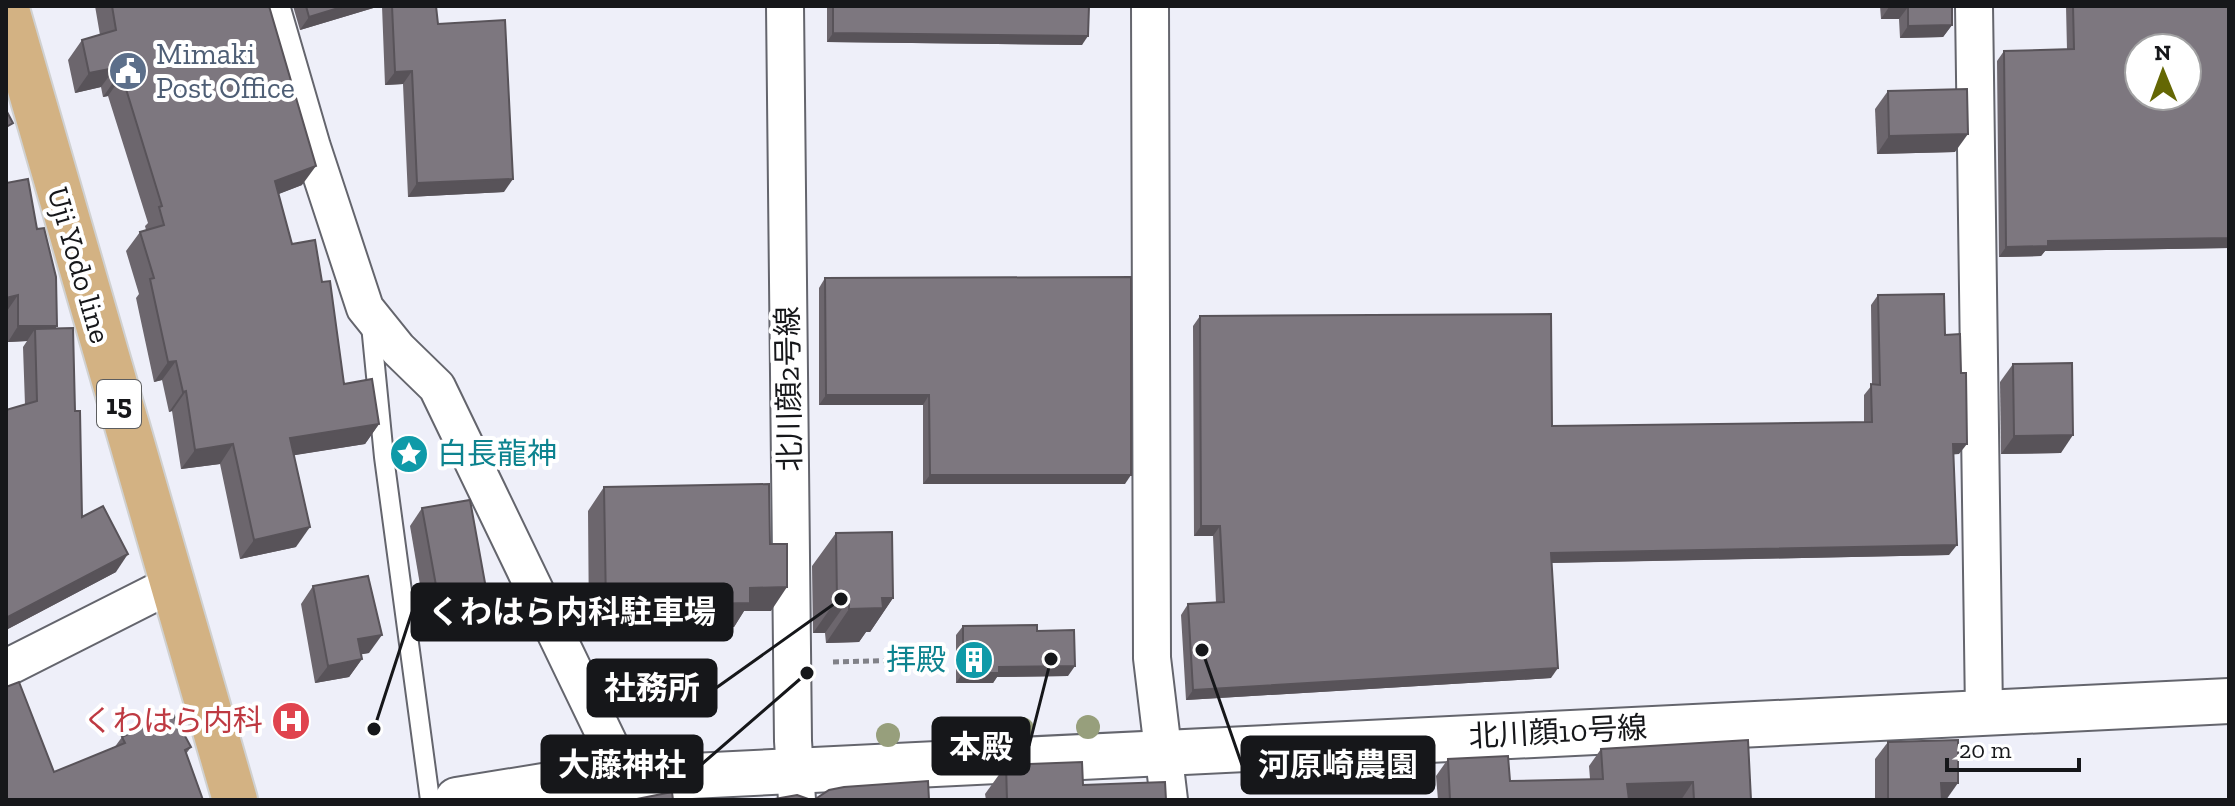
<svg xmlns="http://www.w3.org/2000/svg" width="2235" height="806" font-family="'Zilla Slab','Noto Sans JP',serif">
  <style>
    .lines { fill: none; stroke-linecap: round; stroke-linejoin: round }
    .service-casing { stroke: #64656d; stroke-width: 22 }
    .minor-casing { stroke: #64656d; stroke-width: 40 }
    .tertiary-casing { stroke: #64656d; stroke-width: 48 }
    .primary-casing { stroke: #d0d1d1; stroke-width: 48 }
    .path { stroke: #808188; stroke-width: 5; stroke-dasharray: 6 4; stroke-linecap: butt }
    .service { stroke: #fff; stroke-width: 18 }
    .minor { stroke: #fff; stroke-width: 36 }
    .tertiary { stroke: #fff; stroke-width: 44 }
    .primary { stroke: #d3b283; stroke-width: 44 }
    .tree { fill: #979f7c }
    .wall { fill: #6c666d }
    .shaded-wall { fill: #585359 }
    .building { fill: #7d777f; stroke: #585359; stroke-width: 2; fill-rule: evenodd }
    .labels { text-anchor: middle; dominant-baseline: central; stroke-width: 8; stroke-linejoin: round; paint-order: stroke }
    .shield { fill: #fff; stroke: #5c5d5f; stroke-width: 2 }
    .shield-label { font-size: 28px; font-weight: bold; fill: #16171a }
    .service-label { font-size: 30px; fill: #4e5e75; stroke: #fff; text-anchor: start }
    .street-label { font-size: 30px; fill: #16171a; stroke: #fff }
    .culture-label { font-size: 30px; fill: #0d838f; stroke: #fff; text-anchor: start }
    .health-label { font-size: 30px; fill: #be3a42; stroke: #fff; text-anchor: end }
    .leader { fill: none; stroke: #16171a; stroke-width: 3 }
    .callout-dot { fill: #16171a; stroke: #fff; stroke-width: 3 }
    .callout { fill: #16171a; stroke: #16171a; stroke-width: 3 }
    .callout-label { font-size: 32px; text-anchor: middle; font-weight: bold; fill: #fff }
  </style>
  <rect width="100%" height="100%" fill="#eeeff9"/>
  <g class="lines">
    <defs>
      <path id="service" d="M371 325 384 457 430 800"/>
      <g id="minor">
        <path d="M271 6 312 147 365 308 398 349 437 387 626 779"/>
        <path d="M785 6 793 741 797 800"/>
        <path d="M1150 6 1152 658 1169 800"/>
        <path d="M1974 6 1984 712"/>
        <path d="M6 668 174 583"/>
      </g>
      <path id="tertiary" d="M457 800 568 782 2229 701"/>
      <path id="primary" d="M6 6 235 800"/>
    </defs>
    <use href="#service" class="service-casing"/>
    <use href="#minor" class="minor-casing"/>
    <use href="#tertiary" class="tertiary-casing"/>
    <use href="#primary" class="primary-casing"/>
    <path class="path" d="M833 662 944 659"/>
    <use href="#service" class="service"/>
    <use href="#minor" class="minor"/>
    <use href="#tertiary" class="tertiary"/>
    <use href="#primary" class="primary"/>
  </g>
  <g class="tree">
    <circle cx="1088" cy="727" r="12"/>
    <circle cx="1022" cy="729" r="12"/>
    <circle cx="888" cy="735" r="12"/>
  </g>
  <g class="wall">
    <path d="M95 6H269L302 185 278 194 292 244 322 282 344 384 379 424 365 444 294 455 296 547 240 559 220 464 181 469 172 411 169 412 162 380 154 382 136 298 139 294 126 251 140 232 146 230 145 226 148 223 108 96 103 97 101 87 75 93 68 60 82 40 100 35Z"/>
    <path d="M293 6H380L300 30Z"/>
    <path d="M382 6H436L438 24 504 192 408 197 403 84 385 85Z"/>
    <path d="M827 6H1089L1082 45 827 42Z"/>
    <path d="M1880 6H1952V25L1943 37 1900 38 1899 19H1881Z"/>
    <path d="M2066 6H2229V248L2045 251 2041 256 1999 257 1997 61 2004 51 2067 50Z"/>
    <path d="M1888 91 1955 152 1877 154 1875 109Z"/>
    <path d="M6 183 37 229 57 326 55 329 75 411 82 517 116 572 6 630V410L25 405 23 347 27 341 8 342 7 311H6Z"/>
    <path d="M825 278 1125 484H923V405H819V288Z"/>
    <path d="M1878 295 1945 335 1959 454H1953L1949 555 1551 563V678L1186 700 1181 615 1188 604 1216 603 1213 536H1194L1193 326 1200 316 1552 426 1864 422V395L1872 385 1871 305Z"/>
    <path d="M2013 364 2061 453 2001 454 2000 382Z"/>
    <path d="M604 487 771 611H744L734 627 589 629 588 511Z"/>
    <path d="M422 508 475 612 426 620 410 526Z"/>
    <path d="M836 533 893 598 870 632H866L859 642 826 643 825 633H813L812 566Z"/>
    <path d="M313 586 369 653 361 654 362 659 349 677 315 683 301 604Z"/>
    <path d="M963 626 1037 631 1068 676 997 677 993 683H956V635Z"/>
    <path d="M122 737 191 747 186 754 54 772 114 748Z"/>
    <path d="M1888 742 1946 800H1875V759Z"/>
    <path d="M1601 749 1751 800H1438L1436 776 1448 759 1510 781 1590 779 1589 766Z"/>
    <path d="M1006 765 1083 785 1166 800H986L985 794Z"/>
  </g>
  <g class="shaded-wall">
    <path d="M345 6H380L300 30 309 17Z"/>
    <path d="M1889 7H1908L1899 19H1881Z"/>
    <path d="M1952 25 1943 37 1900 38 1908 26Z"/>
    <path d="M833 33 1088 36 1082 45 827 42Z"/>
    <path d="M115 68 101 87 75 93 89 73Z"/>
    <path d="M412 71 403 84 385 85 395 72Z"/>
    <path d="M122 76 108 96 103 97 117 77Z"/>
    <path d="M1968 134 1955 152 1877 154 1889 136Z"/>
    <path d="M316 166 302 185 261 201 275 181Z"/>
    <path d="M513 179 504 192 408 197 417 183Z"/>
    <path d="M2229 238V248L2045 251 2041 256 1999 257 2006 247 2048 241Z"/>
    <path d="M18 295 7 311H6V298Z"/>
    <path d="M18 326H57L46 341 35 329 27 341 8 342Z"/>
    <path d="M176 361 162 380 154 382 168 362Z"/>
    <path d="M186 391 172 411 169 412 183 392Z"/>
    <path d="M826 395H929L923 405H819Z"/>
    <path d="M379 424 365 444 277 458 290 438Z"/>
    <path d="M2073 435 2061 453 2001 454 2014 436Z"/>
    <path d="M233 444 220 464 181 469 195 450Z"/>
    <path d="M1953 444H1967L1959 454 1946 455Z"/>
    <path d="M930 475H1131L1125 484H923Z"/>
    <path d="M1201 526H1220L1213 536H1194Z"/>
    <path d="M310 527 296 547 240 559 254 540Z"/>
    <path d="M1957 545 1949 555 1544 563 1551 553Z"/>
    <path d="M128 554 116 572 6 630V618Z"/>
    <path d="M787 587 771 611H744L734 627 589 629 606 606 750 588Z"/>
    <path d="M487 594 475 612 426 620 439 602Z"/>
    <path d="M882 598H893L870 632H866L859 642 826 643 849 609Z"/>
    <path d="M837 599H849L825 633H813Z"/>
    <path d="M382 635 369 653 346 657 358 639Z"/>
    <path d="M362 659 349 677 315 683 328 666Z"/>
    <path d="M1075 666 1068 676 997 677 993 683H956L963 673 999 667Z"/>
    <path d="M1558 668 1551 678 1186 700 1193 690Z"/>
    <path d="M1693 782 1681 800H1616L1627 784Z"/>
    <path d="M1941 783H1958L1946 800H1930Z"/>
  </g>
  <g class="building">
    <path d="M112 6H269L316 166 275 181 292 244 315 240 322 282 330 281 344 384 372 379 379 424 290 438 310 527 254 540 233 444 195 450 186 391 183 392 176 361 168 362 150 279 154 278 140 232 164 225 159 207 162 206 122 76 117 77 115 68 89 73 82 40 116 30Z"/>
    <path d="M306 6H345L309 17Z"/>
    <path d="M392 6H436L438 24 505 20 513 179 417 183 412 71 395 72Z"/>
    <path d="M833 6H1089L1088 36 833 33Z"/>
    <path d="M1889 6H1952V25L1908 26V7H1889Z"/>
    <path d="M2073 6H2229V238L2048 241V246L2006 247 2004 51 2074 49ZM2139 48H2187V96H2139Z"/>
    <path d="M1967 89 1968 134 1889 136 1888 91Z"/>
    <path d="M6 110 13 123 6 127Z"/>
    <path d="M28 179 37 229 44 228 56 277 57 326H18V295L6 298V183Z"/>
    <path d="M1131 277V475H930L929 395H826L825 278Z"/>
    <path d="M1944 294 1945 335 1960 334 1961 373H1966L1967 444H1953L1957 545 1551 553 1558 668 1193 690 1188 604 1224 602 1220 526H1201L1200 316 1551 314 1552 426 1872 422 1871 384 1880 385 1878 295Z"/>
    <path d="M73 328 75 411H80L82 517 103 506 128 554 6 618V410L37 401 35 329Z"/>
    <path d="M2072 363 2073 435 2014 436 2013 364Z"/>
    <path d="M769 484 770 544H787V587L750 588V603L606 606 604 487Z"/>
    <path d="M470 500 487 594 439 602 422 508Z"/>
    <path d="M892 532 893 598H882L883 608 849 609V599H837L836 533Z"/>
    <path d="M368 576 382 635 358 639 362 659 328 666 313 586Z"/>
    <path d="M1037 625V631L1074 630 1075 666 999 667V673H963V626Z"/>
    <path d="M19 682 54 772 125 743 122 737 172 712 191 747 185 750 203 800H6V687Z"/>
    <path d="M1748 740 1751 800H1694L1693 782 1627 784 1629 800H1450L1448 759 1508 756 1510 781 1603 779 1601 749Z"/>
    <path d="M1958 740V783H1941L1942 800H1888V742Z"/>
    <path d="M1082 762 1083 785 1165 782 1166 800H1007L1006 765Z"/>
    <path d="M928 781 929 800H814L829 790 844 787Z"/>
    <path d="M672 792 673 800H632Z"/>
    <path d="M797 795 811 800H769Z"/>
  </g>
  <defs>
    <symbol id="civic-disc" viewBox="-11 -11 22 22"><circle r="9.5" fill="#5c6f8a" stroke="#fff"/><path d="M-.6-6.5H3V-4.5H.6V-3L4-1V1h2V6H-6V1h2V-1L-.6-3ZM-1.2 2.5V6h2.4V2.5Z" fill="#fff"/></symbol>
    <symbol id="sight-disc" viewBox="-11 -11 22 22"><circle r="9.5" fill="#0f9aa8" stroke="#fff"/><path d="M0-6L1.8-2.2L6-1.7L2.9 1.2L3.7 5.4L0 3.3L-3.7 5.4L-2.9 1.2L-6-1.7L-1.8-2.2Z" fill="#fff"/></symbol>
    <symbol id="building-disc" viewBox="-11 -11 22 22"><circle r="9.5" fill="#0f9aa8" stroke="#fff"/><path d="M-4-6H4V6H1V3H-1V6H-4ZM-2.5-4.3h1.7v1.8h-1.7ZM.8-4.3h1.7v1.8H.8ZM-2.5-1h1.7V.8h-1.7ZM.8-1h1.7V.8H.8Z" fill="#fff"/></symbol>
    <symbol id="hospital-disc" viewBox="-11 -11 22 22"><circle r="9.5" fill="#e0444e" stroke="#fff"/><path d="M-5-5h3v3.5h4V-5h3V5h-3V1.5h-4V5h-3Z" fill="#fff"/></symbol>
  </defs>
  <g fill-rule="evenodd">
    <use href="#civic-disc" x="106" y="49" width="44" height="44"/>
    <use href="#sight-disc" x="387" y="432" width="44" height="44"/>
    <use href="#building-disc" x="952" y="638" width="44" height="44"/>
    <use href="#hospital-disc" x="269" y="699" width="44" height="44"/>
  </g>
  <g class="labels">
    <rect class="shield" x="97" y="380" width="44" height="48" rx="6"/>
    <g class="shield-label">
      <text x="119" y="404">15</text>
    </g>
    <g class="service-label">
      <text x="156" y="54">Mimaki<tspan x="156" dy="34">Post Office</tspan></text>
    </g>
    <g class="street-label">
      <text transform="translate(79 265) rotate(74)">Uji Yodo line</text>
      <text transform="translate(789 389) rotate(-91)">北川顔2号線</text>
      <text transform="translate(1558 732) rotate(-3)">北川顔10号線</text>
    </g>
    <g class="culture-label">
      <text x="437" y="454">白長龍神</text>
      <text x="946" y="660" text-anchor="end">拝殿</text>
    </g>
    <g class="health-label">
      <text x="263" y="721">くわはら内科</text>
    </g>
  </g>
  <path class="leader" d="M374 729L412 612M841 599L716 688M1051 659L1029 746M807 673L702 764M1202 650L1242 765"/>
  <g class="callout-dot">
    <circle cx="374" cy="729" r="8"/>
    <circle cx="841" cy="599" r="8"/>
    <circle cx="1051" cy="659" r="8"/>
    <circle cx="807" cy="673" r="8"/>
    <circle cx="1202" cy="650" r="8"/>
  </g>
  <g class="callout">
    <rect x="412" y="584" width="320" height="56" rx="8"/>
    <rect x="588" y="660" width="128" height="56" rx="8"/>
    <rect x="933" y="718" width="96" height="56" rx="8"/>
    <rect x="542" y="736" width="160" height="56" rx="8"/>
    <rect x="1242" y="737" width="192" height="56" rx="8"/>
  </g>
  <g class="callout-label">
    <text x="572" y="623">くわはら内科駐車場</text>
    <text x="652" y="699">社務所</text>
    <text x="981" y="758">本殿</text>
    <text x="622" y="776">大藤神社</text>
    <text x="1338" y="776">河原崎農園</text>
  </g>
  <rect width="2235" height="806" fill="none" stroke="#16171a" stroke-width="16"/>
  <g transform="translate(2163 72) rotate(359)"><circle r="38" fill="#ffffff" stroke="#a2a2a3" stroke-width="2"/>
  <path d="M0-6L14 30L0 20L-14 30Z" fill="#646704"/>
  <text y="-12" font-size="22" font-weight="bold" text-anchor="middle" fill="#16171a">N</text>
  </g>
  <path d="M1947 758v12h132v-12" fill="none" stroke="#16171a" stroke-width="4"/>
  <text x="1959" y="758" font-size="24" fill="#16171a" stroke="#ffffff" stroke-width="6" paint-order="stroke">20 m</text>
</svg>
